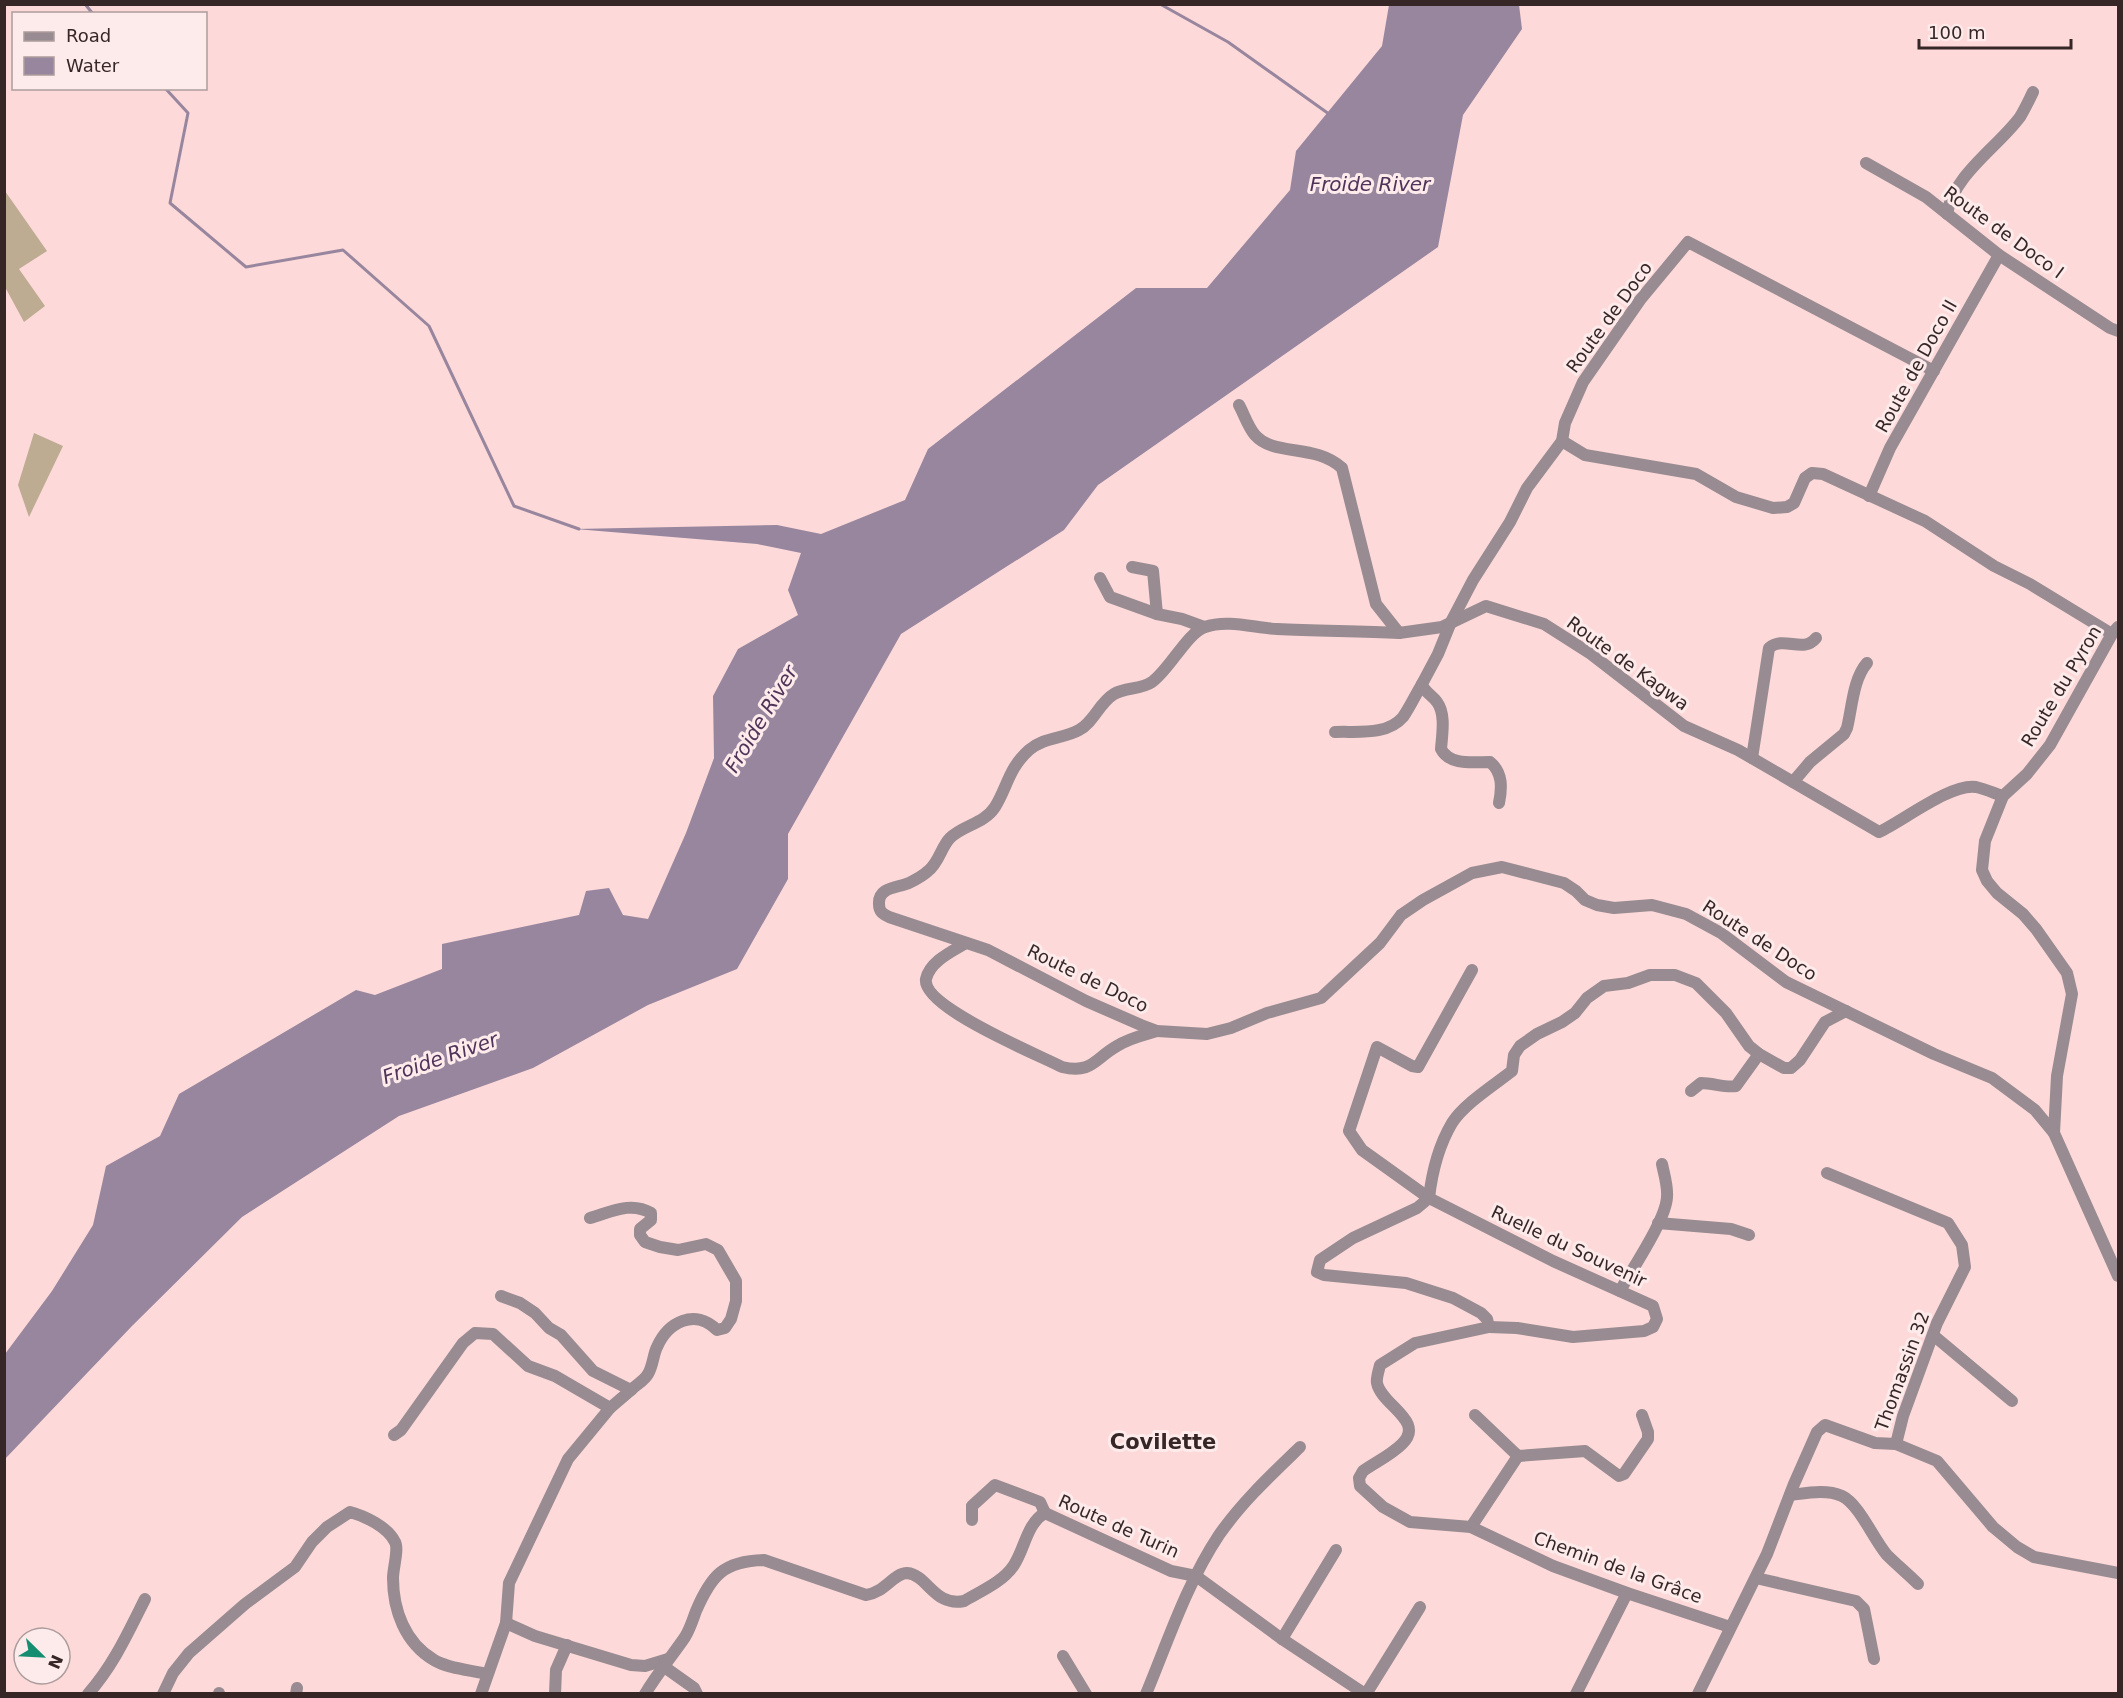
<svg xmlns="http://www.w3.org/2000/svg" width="2123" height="1698" font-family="'DejaVu Sans',sans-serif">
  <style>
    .forest { fill: #bdac92 }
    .water { fill: #97869e }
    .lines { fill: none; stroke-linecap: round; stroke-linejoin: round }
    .stream { stroke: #97869e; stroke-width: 3 }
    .minor { stroke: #988b91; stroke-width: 12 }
    .labels { text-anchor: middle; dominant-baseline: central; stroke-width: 6; stroke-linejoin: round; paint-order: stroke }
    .street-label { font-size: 18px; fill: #362626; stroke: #fdebeb }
    .water-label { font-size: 20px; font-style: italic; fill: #4f3459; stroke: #fdebeb }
    .quarter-label { font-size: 21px; font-weight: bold; fill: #362626; stroke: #fdebeb }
  </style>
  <rect width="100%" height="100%" fill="#fdd9d9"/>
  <g class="forest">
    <path d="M5 191 47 251 19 269 45 306 24 322 5 287Z"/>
    <path d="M34 433 63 446 29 517 18 485Z"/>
  </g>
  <path class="water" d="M1389 5H1519L1522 29 1463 115 1438 247 1098 485 1064 530 901 634 788 834V879L737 969 648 1005 533 1068 399 1116 242 1217 132 1326 5 1459V1354L52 1291 93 1225 106 1166 160 1136 179 1094 356 990 375 995 442 969V944L579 915 586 891 609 888 623 915 648 919 686 833 714 758 713 696 738 649 798 615 788 590 801 553 757 544 575 529 777 525 821 534 905 500 928 449 1136 288H1207L1290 190 1296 151 1382 46Z"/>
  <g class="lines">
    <g class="stream">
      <path d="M85 4 93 14"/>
      <path d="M1160 4 1228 42 1329 114"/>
      <path d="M165 88 188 113 170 203 246 267 343 250 429 326 514 506 579 529"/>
    </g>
    <g class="minor">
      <path d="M1866 163 1926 197 1999 255 2110 328 2118 331"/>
      <path d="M1947 214C1953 175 1998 147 2020 117 2025 109 2029 100 2033 92"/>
      <path d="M1239 405C1244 414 1248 427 1255 435 1274 457 1315 443 1342 468L1376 604 1399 633 1442 627 1486 606 1544 624 1591 654 1684 726 1738 750 1879 832C1903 821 1951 783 1976 787 1985 789 1994 793 2003 796"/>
      <path d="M1562 441 1585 455 1696 474 1736 497 1773 508 1787 507 1794 503 1805 478 1812 473 1823 474 1925 521 1994 566 2030 584 2112 634"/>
      <path d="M1869 496 1890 448 1999 255"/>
      <path d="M1132 567 1153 571 1157 614"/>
      <path d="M1100 578 1110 597 1157 614 1182 619 1204 627"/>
      <path d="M2118 627 2112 634 2050 745 2027 774 2003 796 1985 841 1982 870 1987 881 1997 893 2023 914 2036 929 2067 973 2072 994 2057 1076 2054 1133 2118 1276"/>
      <path d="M1399 633C1359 631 1318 631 1277 629 1255 628 1227 619 1205 627 1187 633 1170 669 1152 682 1140 690 1126 687 1114 694 1099 703 1094 722 1079 730 1063 739 1044 737 1029 750 1008 769 1008 786 995 807 984 824 963 825 950 838 941 847 939 863 928 871 923 876 915 880 909 883 897 888 878 887 879 904 879 912 883 914 889 917L988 950 1086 1001 1141 1025 1157 1031 1207 1034 1231 1028 1267 1013 1321 998 1380 943 1401 915 1423 900 1472 873 1502 867 1564 883 1576 891 1585 900 1597 905 1614 908 1652 905 1686 914 1721 933 1786 982 1934 1054 1992 1078 2035 1110 2054 1133"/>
      <path d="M1335 732C1357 731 1387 736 1403 717 1410 707 1416 694 1422 684"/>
      <path d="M1752 758 1769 648C1784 635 1803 654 1816 638"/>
      <path d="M1793 782 1810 762 1844 734 1847 728C1852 708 1853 679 1867 663"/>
      <path d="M1499 803C1502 788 1503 773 1490 762 1473 762 1450 766 1441 749 1442 735 1446 714 1437 702 1432 695 1424 692 1422 684L1438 654 1451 622 1473 580 1510 522 1527 488 1562 441 1565 423 1583 382 1640 300 1688 242 1934 371"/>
      <path d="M966 943C953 951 930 961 926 979 921 1007 1039 1055 1062 1067 1092 1074 1094 1059 1117 1046 1129 1038 1144 1035 1157 1031"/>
      <path d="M1472 970 1418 1067 1412 1066 1377 1047 1349 1131 1362 1150 1429 1198 1553 1261 1653 1306 1657 1319 1653 1327 1644 1331 1573 1337 1517 1328 1489 1327"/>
      <path d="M1691 1091 1701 1083C1713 1083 1726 1088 1736 1086L1759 1054"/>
      <path d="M1827 1173 1948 1223 1962 1245 1965 1267 1937 1323 1903 1416 1896 1444"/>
      <path d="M590 1218C611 1212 631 1201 651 1213V1220L640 1229V1235L645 1242 660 1247 678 1250 706 1244 718 1250 736 1281V1301L731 1319 725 1328 717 1330C695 1308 668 1322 657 1347 653 1355 653 1366 648 1374 645 1380 636 1385 631 1390"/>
      <path d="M1658 1223 1731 1229 1749 1235"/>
      <path d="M1620 1291C1632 1269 1666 1220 1667 1197 1668 1186 1664 1174 1662 1164"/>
      <path d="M1933 1335 2012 1401"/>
      <path d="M1475 1415 1518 1456 1585 1451 1619 1476 1624 1474 1648 1439V1432L1642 1415"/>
      <path d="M394 1435 401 1430 463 1343 475 1333 493 1334 528 1366 555 1376 610 1408"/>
      <path d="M1790 1495C1807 1493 1826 1489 1842 1496 1859 1504 1874 1540 1887 1555 1897 1565 1908 1574 1918 1584"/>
      <path d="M972 1520V1506L995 1485 1040 1502 1045 1513"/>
      <path d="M1471 1527 1518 1456"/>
      <path d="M1756 1578 1856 1601 1864 1609 1874 1659"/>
      <path d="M506 1623 535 1636 631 1665 645 1666 668 1659"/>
      <path d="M1730 1627 1627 1593 1553 1566 1471 1527 1410 1522 1383 1507 1360 1486 1359 1478 1363 1471C1376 1462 1391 1455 1402 1444 1426 1421 1381 1405 1377 1383 1376 1378 1379 1370 1380 1365L1415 1343 1489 1327 1487 1319 1481 1313 1453 1298 1406 1283 1324 1275 1317 1272 1320 1260 1353 1238 1417 1208 1429 1198C1432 1172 1439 1145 1452 1123 1464 1104 1494 1085 1512 1071L1514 1055 1520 1046 1537 1034 1562 1022 1575 1013 1587 998 1604 986 1628 983 1650 975H1675L1696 983 1726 1013 1749 1046 1759 1054 1784 1068H1791L1800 1060 1825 1022 1846 1011"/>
      <path d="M1282 1639 1336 1550"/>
      <path d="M1063 1656 1086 1694"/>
      <path d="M663 1666 694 1688 697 1694"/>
      <path d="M88 1694C113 1666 128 1633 145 1599"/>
      <path d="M163 1694 173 1673 189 1653 245 1604 295 1567 312 1542 327 1527 350 1512C365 1516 388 1527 395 1542 399 1549 393 1568 393 1578 393 1610 405 1643 434 1660 449 1669 471 1670 487 1674"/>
      <path d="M219 1694V1693"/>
      <path d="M296 1694 297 1688"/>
      <path d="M481 1694 506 1623 509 1583 568 1459 610 1408 631 1390 593 1371 561 1335 549 1328 535 1313 520 1303 501 1296"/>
      <path d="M555 1694 556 1670 567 1645"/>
      <path d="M645 1694C657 1674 672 1656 685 1637 690 1629 693 1619 696 1611 711 1576 723 1561 764 1560L866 1595C884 1593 894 1573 907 1573 928 1575 934 1607 964 1601 981 1591 1003 1582 1014 1565 1025 1548 1027 1523 1045 1513L1171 1571 1196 1576 1282 1639 1365 1694"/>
      <path d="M1146 1694C1168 1641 1187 1583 1219 1535 1242 1502 1271 1475 1300 1447"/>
      <path d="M1366 1694 1420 1607"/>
      <path d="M1576 1694 1627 1593"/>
      <path d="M1698 1694 1767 1554 1794 1484 1817 1432 1825 1425 1875 1443 1896 1444 1937 1461 1993 1527 2017 1547 2034 1557 2118 1573"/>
    </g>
  </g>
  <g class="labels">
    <g class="street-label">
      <text transform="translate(2004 232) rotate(36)">Route de Doco I</text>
      <text transform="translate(1609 317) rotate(-54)">Route de Doco</text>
      <text transform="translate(1916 366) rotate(-61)">Route de Doco II</text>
      <text transform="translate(1628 663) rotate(36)">Route de Kagwa</text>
      <text transform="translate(2061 686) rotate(-59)">Route du Pyron</text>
      <text transform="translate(1760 940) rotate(33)">Route de Doco</text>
      <text transform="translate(1088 978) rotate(26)">Route de Doco</text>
      <text transform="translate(1569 1246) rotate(25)">Ruelle du Souvenir</text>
      <text transform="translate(1902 1371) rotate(-70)">Thomassin 32</text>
      <text transform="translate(1119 1526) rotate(24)">Route de Turin</text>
      <text transform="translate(1618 1567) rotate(20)">Chemin de la Grâce</text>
    </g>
    <g class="water-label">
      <text x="1370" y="184">Froide River</text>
      <text transform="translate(761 719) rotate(-59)">Froide River</text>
      <text transform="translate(440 1058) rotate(-19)">Froide River</text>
    </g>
    <g class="quarter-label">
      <text x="1163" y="1442">Covilette</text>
    </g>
  </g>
  <rect width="2123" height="1698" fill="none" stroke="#362626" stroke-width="12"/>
  <rect x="12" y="12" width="195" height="78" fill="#fdebeb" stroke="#ad9c9c" stroke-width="1.5"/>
  <rect x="24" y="32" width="30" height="9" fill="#988b91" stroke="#ad9c9c" stroke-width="1.5"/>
  <text x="66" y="42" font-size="18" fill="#362626">Road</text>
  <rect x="24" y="57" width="30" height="18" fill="#97869e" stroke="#ad9c9c" stroke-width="1.5"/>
  <text x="66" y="72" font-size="18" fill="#362626">Water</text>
  <g transform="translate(42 1656) rotate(114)"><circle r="28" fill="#fdebeb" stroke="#ad9c9c" stroke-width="1.5"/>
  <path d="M0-4.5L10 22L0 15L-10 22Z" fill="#158d71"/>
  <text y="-9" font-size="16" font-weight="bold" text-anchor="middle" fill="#362626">N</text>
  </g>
  <path d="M1919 39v9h152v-9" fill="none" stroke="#362626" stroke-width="3"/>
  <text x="1928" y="39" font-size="18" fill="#362626" stroke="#fdebeb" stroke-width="4.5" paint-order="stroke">100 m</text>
</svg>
